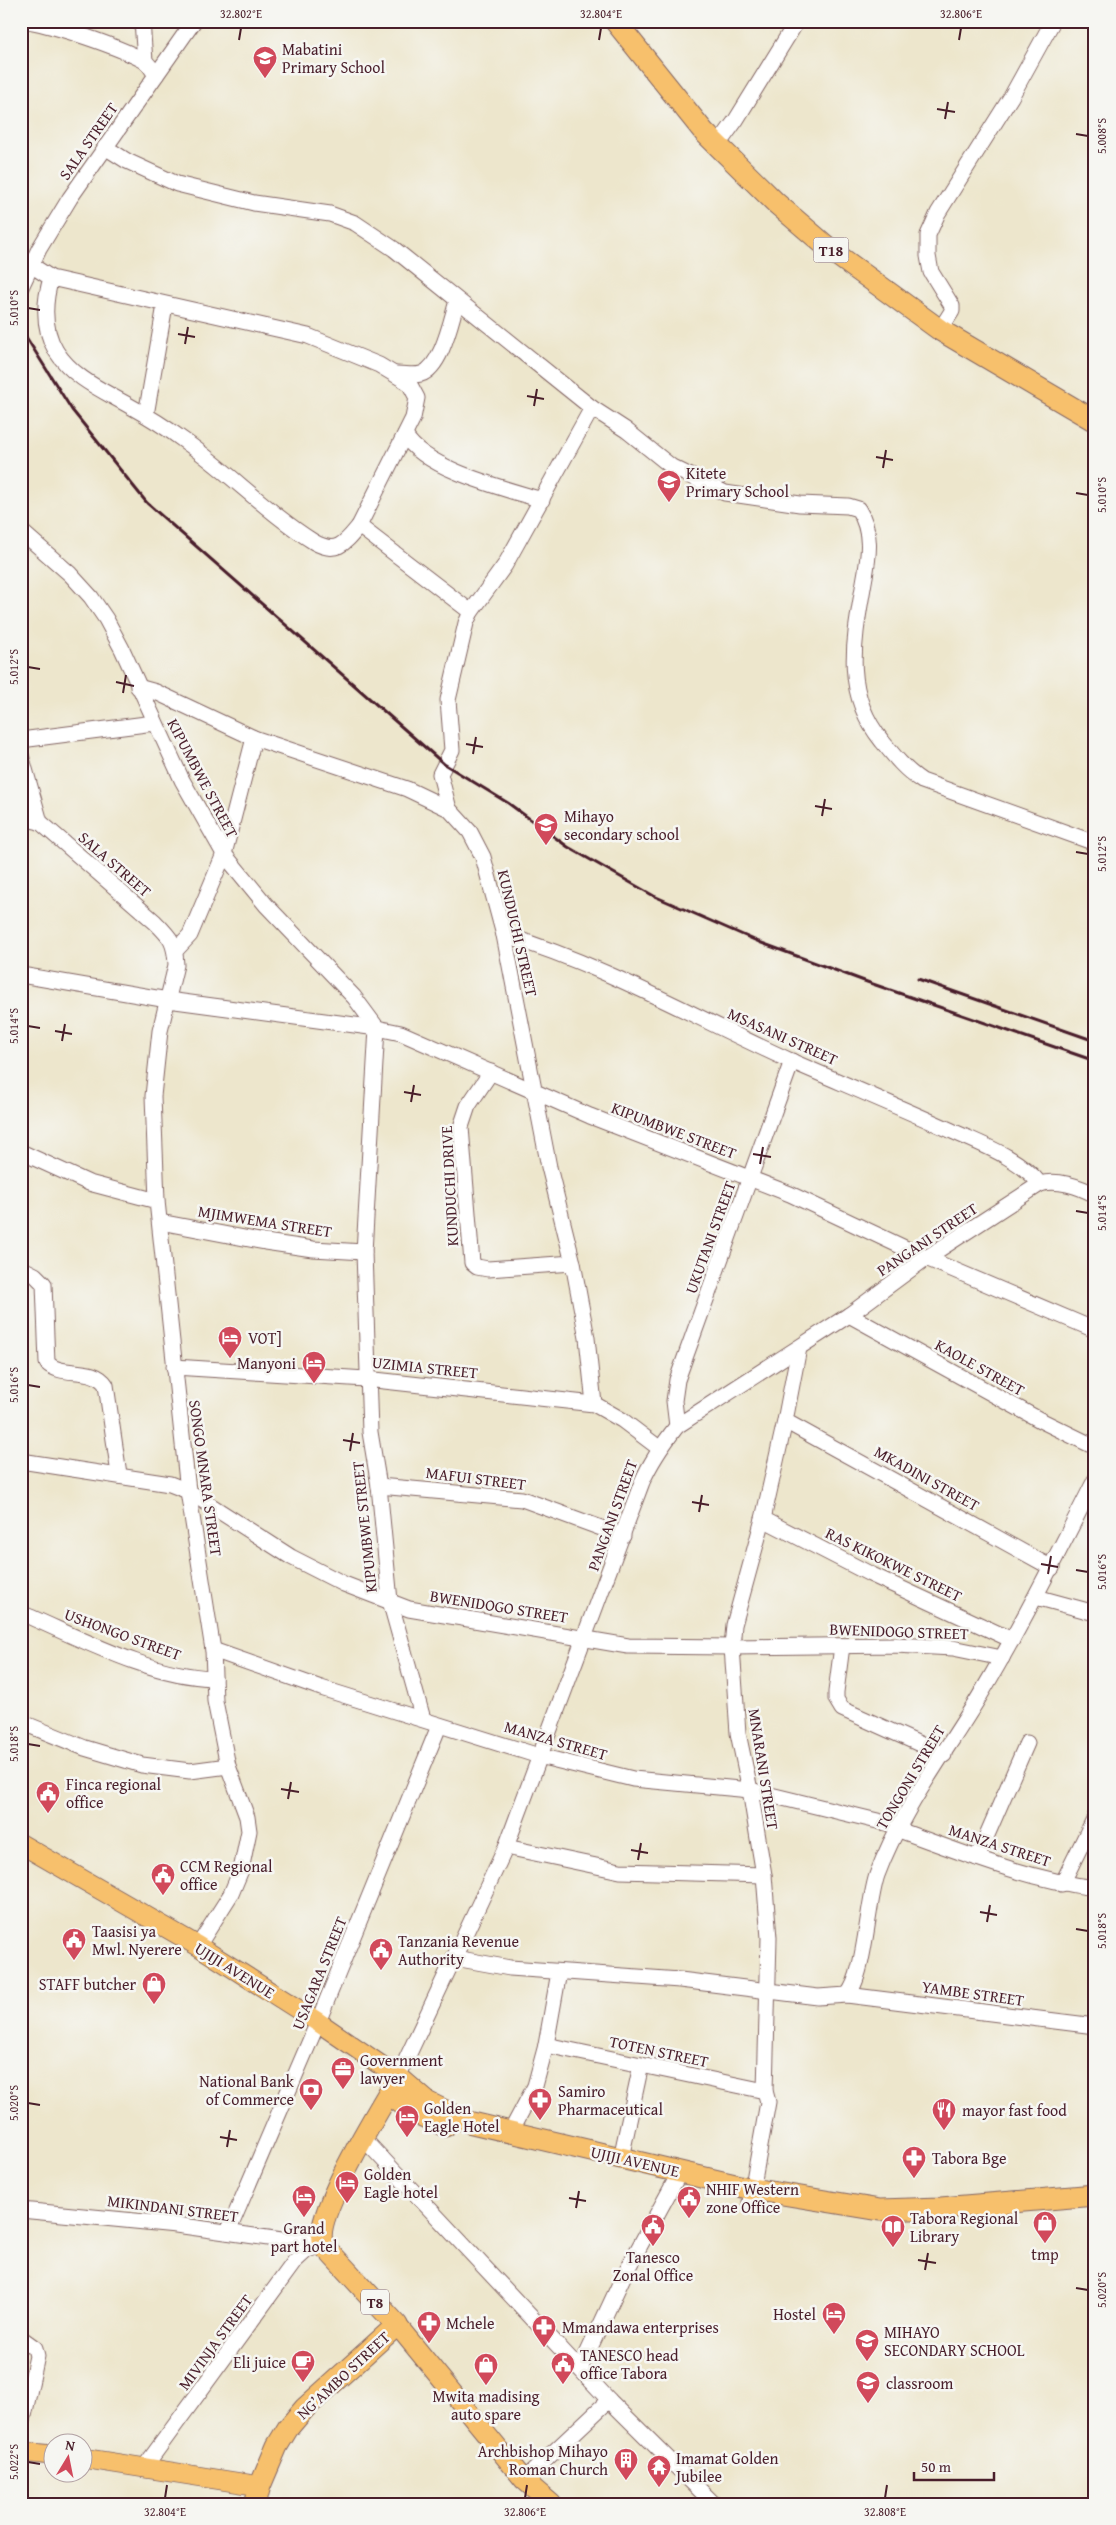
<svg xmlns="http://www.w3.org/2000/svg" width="1116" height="2525" font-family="'Gentium Book Plus',serif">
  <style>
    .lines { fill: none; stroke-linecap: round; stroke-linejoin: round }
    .minor-casing { stroke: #836563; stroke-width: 17 }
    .major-casing { stroke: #836563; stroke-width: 21 }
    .highway-casing { stroke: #836563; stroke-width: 23 }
    .minor { stroke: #fff; stroke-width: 15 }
    .major { stroke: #f7c06c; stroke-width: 19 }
    .highway { stroke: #f7c06c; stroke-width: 21 }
    .rail { stroke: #4a1f2b; stroke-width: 3 }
    .ticks { fill: none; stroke: #4a1f2b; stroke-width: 2 }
    .labels { text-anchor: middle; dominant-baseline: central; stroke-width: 5; stroke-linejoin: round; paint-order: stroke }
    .shield { fill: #f6f6f2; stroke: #7e6067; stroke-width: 1 }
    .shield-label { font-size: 15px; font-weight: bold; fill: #4a1f2b }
    .poi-label { font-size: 16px; fill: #4a1f2b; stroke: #f6f6f2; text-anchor: start }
    .street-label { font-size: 16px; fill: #4a1f2b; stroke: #f6f6f2 }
    .neatline { fill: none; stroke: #4a1f2b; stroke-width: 2 }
    .ticks-label { font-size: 12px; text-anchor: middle; fill: #4a1f2b }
  </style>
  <rect width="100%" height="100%" fill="#f6f6f2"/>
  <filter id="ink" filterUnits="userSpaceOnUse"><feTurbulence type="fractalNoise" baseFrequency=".02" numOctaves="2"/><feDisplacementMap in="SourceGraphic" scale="10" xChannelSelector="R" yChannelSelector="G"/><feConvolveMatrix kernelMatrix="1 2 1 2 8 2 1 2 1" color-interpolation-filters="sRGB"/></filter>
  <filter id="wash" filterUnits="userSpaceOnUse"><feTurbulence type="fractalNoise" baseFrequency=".0096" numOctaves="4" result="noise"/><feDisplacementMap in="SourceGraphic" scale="20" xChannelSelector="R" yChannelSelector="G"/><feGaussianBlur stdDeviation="1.12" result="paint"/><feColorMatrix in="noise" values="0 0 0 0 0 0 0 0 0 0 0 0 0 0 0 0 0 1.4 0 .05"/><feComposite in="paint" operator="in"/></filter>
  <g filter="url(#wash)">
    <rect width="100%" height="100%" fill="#ede6cc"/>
  </g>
  <g filter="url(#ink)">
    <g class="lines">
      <defs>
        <g id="minor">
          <path d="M28 21C58 26 116 46 143 60 149 63 152 70 156 75"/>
          <path d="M142 21 145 61"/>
          <path d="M717 146 736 120 797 21"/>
          <path d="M105 147 127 161 177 184 254 203 330 214 355 223 394 249 592 408 626 430 672 467 725 493 800 504 848 506 858 509C873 532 869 556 864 582 854 640 842 692 882 741 894 756 905 770 922 781L1095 843"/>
          <path d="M31 265 51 278 308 336 379 365 409 383 417 398 413 418 359 526C345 543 337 555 314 542 268 513 230 473 186 442 167 428 148 416 128 405 102 390 73 378 56 351 43 329 44 302 51 278"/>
          <path d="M21 287 39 249 70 198 194 21"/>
          <path d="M940 330 952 311V306L931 272 928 256V235L938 213 1011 97 1053 21"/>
          <path d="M397 374C405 374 414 376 421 374 442 367 451 320 457 301"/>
          <path d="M146 415 165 305"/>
          <path d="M405 435C424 469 506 489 542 500"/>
          <path d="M359 526 471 612"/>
          <path d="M21 531 70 574 91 597 106 619 122 649 182 780 224 854 266 905 354 997 377 1028 364 1252 370 1432 379 1486 390 1601 423 1719"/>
          <path d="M138 687 156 692 254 738 407 789 449 809 470 832 483 857 504 935 549 1167 573 1263 587 1338 594 1404"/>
          <path d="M21 740 154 723"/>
          <path d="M21 755 40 822 155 922C171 938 175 942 176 965L160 1031 153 1096 157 1201 188 1491 213 1650 215 1701 228 1766 247 1817 249 1831 241 1870 231 1894 198 1946"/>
          <path d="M449 809 440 774 452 750 448 700 466 623 471 612 505 565 592 408"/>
          <path d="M21 818 40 822"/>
          <path d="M504 935C604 965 696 1018 791 1061 844 1084 897 1106 950 1130 980 1144 1019 1157 1040 1184"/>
          <path d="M175 951 190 935 224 854 254 738"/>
          <path d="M21 975 168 1000 377 1028 401 1033 590 1116 790 1194 926 1258 1095 1330"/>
          <path d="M491 1072 468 1106 461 1127 472 1263 477 1267 488 1269 573 1263"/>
          <path d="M21 1152 89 1183 157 1201"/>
          <path d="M160 1222 265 1242 313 1249 364 1252"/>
          <path d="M21 1268 35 1275 44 1284 47 1363C62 1378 93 1365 106 1385L119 1474"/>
          <path d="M849 1315 1040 1420 1095 1447"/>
          <path d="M174 1367 366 1379 594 1404 622 1420 659 1448"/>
          <path d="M785 1421 1052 1568"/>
          <path d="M677 1426 674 1401 677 1380 792 1061"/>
          <path d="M21 1461 170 1484 188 1491 291 1557 344 1584 409 1609 628 1646 732 1647 895 1645 953 1648 1002 1658"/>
          <path d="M379 1486 522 1499 623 1536"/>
          <path d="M763 1519 870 1574 1012 1640"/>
          <path d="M1036 1597 1095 1613"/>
          <path d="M21 1613C80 1638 149 1676 214 1678"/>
          <path d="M842 1646 836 1692V1699L842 1709 944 1755"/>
          <path d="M213 1650 321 1688 539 1756 633 1779 750 1790 898 1826"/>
          <path d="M21 1722 85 1748 142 1765 190 1771 228 1766"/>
          <path d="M896 1829C961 1852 1026 1879 1095 1888"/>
          <path d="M506 1847 620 1871 764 1875"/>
          <path d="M977 1858 1027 1743"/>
          <path d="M1062 1884 1095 1817"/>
          <path d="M455 1958 510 1968 680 1980 818 1997 847 1995C865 1977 867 1904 877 1875 900 1812 944 1755 979 1697 1021 1627 1058 1553 1095 1480"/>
          <path d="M847 1995 1095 2026"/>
          <path d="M546 2045 765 2091"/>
          <path d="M398 2077 506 1847 642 1482C651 1461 663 1444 677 1426L849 1315 926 1258 1040 1184C1057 1179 1079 1186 1095 1195"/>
          <path d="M510 2133 535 2086 546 2045 559 1972"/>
          <path d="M363 2138 609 2400 714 2504"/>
          <path d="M621 2158 641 2065"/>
          <path d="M750 2202 768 2102 765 2091 769 1938 764 1875 750 1790 738 1733 732 1647 734 1625 763 1519 785 1421 799 1348"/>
          <path d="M21 2210 176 2225 296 2242 320 2238"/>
          <path d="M228 2232 318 2022 439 1726"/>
          <path d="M21 2338 35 2348 37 2356 21 2430"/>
          <path d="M581 2367 624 2275 680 2172"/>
          <path d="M143 2469 295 2261 307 2250 323 2245"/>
          <path d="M524 2480 609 2400"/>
        </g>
        <g id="major">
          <path d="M21 1844 198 1946 318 2022 398 2077"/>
          <path d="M397 2325 524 2480 552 2504"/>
          <path d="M21 2452 52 2455"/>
          <path d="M82 2458 260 2486"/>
        </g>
        <g id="highway">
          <path d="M615 21 704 132 776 203 833 252 940 330 1095 421"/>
          <path d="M389 2093 411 2111 445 2126"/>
          <path d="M255 2504 260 2486 277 2446 288 2428 305 2408 397 2325 323 2245C311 2218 382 2105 398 2077L427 2102 468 2122 752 2189 880 2210 941 2208 1095 2195"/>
        </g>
      </defs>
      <use href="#minor" class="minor-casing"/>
      <use href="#major" class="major-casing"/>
      <use href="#highway" class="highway-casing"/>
      <use href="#minor" class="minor"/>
      <use href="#major" class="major"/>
      <use href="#highway" class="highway"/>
      <g class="rail">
        <path d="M21 329 72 410 147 503 444 764 508 803 568 847 654 896 759 942 867 982 1095 1061"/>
        <path d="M918 979 1095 1041"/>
      </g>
    </g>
  </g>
  <path class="ticks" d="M239 40 241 28M599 40 601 28M959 40 961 28M937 109 955 112M945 119 948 102M1076 134 1088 136M28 308 40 310M178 334 195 337M185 344 188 327M527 396 544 399M534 406 537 389M876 457 893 460M883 468 886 450M1076 493 1088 495M28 667 40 669M116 682 134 686M123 693 126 675M466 744 483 747M473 754 476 737M815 806 832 809M822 816 825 799M1076 852 1088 854M28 1026 40 1028M55 1031 72 1034M62 1041 65 1024M404 1092 421 1095M411 1102 414 1085M753 1154 771 1157M760 1164 763 1147M1076 1211 1088 1213M28 1385 40 1387M343 1440 360 1443M350 1451 353 1433M692 1502 709 1505M699 1512 702 1495M1041 1564 1058 1567M1076 1570 1088 1572M1048 1574 1051 1556M28 1744 40 1746M281 1789 299 1792M288 1799 291 1782M631 1850 648 1853M638 1860 641 1843M980 1912 997 1915M987 1922 990 1905M1076 1929 1088 1931M28 2103 40 2105M220 2137 237 2140M227 2147 230 2130M569 2198 586 2201M576 2208 579 2191M918 2260 936 2263M925 2270 928 2253M1076 2288 1088 2290M28 2462 40 2464M165 2498 167 2485M525 2498 527 2485M885 2498 887 2485"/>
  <defs>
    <symbol id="school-pin" viewBox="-11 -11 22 30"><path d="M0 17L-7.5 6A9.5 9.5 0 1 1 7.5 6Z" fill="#d1495b" stroke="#f6f6f2"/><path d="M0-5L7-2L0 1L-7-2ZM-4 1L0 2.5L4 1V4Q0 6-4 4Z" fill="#fff"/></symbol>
    <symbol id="hotel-pin" viewBox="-11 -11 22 30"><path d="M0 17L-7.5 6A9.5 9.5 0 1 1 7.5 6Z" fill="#d1495b" stroke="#f6f6f2"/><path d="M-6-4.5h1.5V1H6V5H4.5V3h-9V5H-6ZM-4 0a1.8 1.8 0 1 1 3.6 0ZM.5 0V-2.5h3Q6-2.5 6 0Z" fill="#fff"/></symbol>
    <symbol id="civic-pin" viewBox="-11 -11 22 30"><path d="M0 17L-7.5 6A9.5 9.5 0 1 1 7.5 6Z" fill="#d1495b" stroke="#f6f6f2"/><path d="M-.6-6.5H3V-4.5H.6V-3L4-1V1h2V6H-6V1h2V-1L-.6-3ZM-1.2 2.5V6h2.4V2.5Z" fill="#fff"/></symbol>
    <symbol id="shop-pin" viewBox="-11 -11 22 30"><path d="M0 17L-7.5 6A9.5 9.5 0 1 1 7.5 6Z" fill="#d1495b" stroke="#f6f6f2"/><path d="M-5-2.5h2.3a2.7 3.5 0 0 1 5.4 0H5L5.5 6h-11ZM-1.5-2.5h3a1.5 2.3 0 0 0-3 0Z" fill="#fff"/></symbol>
    <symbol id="office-pin" viewBox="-11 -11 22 30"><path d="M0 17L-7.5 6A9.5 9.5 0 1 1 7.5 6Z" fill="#d1495b" stroke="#f6f6f2"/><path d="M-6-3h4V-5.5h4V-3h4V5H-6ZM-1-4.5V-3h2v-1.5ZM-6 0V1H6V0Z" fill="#fff"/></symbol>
    <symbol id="bank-pin" viewBox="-11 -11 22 30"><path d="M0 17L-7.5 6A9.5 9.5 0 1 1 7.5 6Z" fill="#d1495b" stroke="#f6f6f2"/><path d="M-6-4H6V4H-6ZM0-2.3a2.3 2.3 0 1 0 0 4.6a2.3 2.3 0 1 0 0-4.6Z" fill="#fff"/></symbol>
    <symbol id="pharmacy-pin" viewBox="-11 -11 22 30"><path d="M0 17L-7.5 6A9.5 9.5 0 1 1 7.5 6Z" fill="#d1495b" stroke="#f6f6f2"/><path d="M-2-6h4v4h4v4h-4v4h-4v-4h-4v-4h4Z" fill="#fff"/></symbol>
    <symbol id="restaurant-pin" viewBox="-11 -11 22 30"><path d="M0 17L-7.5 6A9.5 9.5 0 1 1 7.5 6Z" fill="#d1495b" stroke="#f6f6f2"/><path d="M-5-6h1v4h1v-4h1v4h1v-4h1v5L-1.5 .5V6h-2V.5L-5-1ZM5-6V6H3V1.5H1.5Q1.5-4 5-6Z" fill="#fff"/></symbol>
    <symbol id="library-pin" viewBox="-11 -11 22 30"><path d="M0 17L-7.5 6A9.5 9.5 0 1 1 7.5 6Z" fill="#d1495b" stroke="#f6f6f2"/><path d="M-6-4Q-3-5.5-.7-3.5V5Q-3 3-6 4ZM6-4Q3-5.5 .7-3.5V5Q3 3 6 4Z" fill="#fff"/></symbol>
    <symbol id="cafe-pin" viewBox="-11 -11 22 30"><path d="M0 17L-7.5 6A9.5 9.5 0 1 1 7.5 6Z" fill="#d1495b" stroke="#f6f6f2"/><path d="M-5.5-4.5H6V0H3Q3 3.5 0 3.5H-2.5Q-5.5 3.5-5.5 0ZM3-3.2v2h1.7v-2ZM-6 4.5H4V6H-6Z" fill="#fff"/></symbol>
    <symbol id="building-pin" viewBox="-11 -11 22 30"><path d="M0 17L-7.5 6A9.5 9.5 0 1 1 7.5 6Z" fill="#d1495b" stroke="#f6f6f2"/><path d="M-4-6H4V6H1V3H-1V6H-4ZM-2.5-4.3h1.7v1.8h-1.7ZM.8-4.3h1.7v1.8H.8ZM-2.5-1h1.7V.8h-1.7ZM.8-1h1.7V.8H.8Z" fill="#fff"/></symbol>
    <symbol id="temple-pin" viewBox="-11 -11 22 30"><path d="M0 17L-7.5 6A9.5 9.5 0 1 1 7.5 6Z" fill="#d1495b" stroke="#f6f6f2"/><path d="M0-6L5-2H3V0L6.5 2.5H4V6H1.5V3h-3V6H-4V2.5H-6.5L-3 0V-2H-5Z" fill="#fff"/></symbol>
  </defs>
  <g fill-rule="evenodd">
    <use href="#school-pin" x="251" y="44" width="28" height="38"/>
    <use href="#school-pin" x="655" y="468" width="28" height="38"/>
    <use href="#school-pin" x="532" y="811" width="28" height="38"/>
    <use href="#hotel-pin" x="216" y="1324" width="28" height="38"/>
    <use href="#hotel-pin" x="300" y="1349" width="28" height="38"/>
    <use href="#civic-pin" x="34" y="1779" width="28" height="38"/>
    <use href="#civic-pin" x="149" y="1861" width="28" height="38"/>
    <use href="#civic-pin" x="60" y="1926" width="28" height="38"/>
    <use href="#civic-pin" x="367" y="1936" width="28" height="38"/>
    <use href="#shop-pin" x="140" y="1970" width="28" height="38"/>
    <use href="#office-pin" x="329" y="2055" width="28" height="38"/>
    <use href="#bank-pin" x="297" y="2076" width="28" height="38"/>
    <use href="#pharmacy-pin" x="526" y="2086" width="28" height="38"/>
    <use href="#restaurant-pin" x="930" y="2096" width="28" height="38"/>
    <use href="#hotel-pin" x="393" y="2103" width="28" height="38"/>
    <use href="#pharmacy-pin" x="900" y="2144" width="28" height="38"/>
    <use href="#hotel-pin" x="333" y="2169" width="28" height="38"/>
    <use href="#hotel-pin" x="290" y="2183" width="28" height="38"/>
    <use href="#civic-pin" x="675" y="2184" width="28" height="38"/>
    <use href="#shop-pin" x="1031" y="2209" width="28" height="38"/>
    <use href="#civic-pin" x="639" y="2212" width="28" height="38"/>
    <use href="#library-pin" x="879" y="2213" width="28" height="38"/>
    <use href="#hotel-pin" x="820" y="2300" width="28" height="38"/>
    <use href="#pharmacy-pin" x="415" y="2309" width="28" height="38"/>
    <use href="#pharmacy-pin" x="530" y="2313" width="28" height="38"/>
    <use href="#school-pin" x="853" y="2327" width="28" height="38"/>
    <use href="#cafe-pin" x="289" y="2348" width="28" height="38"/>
    <use href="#civic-pin" x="549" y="2350" width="28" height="38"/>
    <use href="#shop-pin" x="472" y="2351" width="28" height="38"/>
    <use href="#school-pin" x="854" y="2369" width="28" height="38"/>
    <use href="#building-pin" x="612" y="2446" width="28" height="38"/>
    <use href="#temple-pin" x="645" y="2453" width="28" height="38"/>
  </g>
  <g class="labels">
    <g class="shield">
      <rect x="813.5" y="237.5" width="35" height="25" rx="4"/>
      <rect x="361" y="2289.5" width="28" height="25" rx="4"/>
    </g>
    <g class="shield-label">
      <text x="831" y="250">T18</text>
      <text x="375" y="2302">T8</text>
    </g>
    <g class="poi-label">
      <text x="282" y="49">Mabatini<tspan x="282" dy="18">Primary School</tspan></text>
      <text x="686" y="473">Kitete<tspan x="686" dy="18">Primary School</tspan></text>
      <text x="564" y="816">Mihayo<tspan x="564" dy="18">secondary school</tspan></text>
      <text x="248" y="1338">VOT]</text>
      <text x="296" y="1363" text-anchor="end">Manyoni</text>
      <text x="66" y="1784">Finca regional<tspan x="66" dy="18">office</tspan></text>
      <text x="180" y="1866">CCM Regional<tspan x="180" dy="18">office</tspan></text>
      <text x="92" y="1931">Taasisi ya<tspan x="92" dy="18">Mwl. Nyerere</tspan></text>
      <text x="398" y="1941">Tanzania Revenue<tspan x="398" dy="18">Authority</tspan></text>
      <text x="136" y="1984" text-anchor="end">STAFF butcher</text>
      <text x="360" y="2060">Government<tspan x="360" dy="18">lawyer</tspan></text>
      <text x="294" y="2081" text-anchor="end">National Bank<tspan x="294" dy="18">of Commerce</tspan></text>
      <text x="558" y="2091">Samiro<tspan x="558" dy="18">Pharmaceutical</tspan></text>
      <text x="424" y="2108">Golden<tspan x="424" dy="18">Eagle Hotel</tspan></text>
      <text x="962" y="2110">mayor fast food</text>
      <text x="932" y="2158">Tabora Bge</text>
      <text x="364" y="2174">Golden<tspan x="364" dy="18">Eagle hotel</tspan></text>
      <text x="706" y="2189">NHIF Western<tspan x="706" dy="18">zone Office</tspan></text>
      <text x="910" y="2218">Tabora Regional<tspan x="910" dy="18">Library</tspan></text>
      <text x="304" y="2228" text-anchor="middle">Grand<tspan x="304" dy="18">part hotel</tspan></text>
      <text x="1045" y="2254" text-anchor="middle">tmp</text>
      <text x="653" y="2257" text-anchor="middle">Tanesco<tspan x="653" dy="18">Zonal Office</tspan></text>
      <text x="816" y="2314" text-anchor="end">Hostel</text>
      <text x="446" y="2323">Mchele</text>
      <text x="562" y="2327">Mmandawa enterprises</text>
      <text x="884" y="2332">MIHAYO<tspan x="884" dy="18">SECONDARY SCHOOL</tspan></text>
      <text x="580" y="2355">TANESCO head<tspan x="580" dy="18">office Tabora</tspan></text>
      <text x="286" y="2362" text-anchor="end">Eli juice</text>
      <text x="886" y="2383">classroom</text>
      <text x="486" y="2396" text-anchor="middle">Mwita madising<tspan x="486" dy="18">auto spare</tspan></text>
      <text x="608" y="2451" text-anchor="end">Archbishop Mihayo<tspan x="608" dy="18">Roman Church</tspan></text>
      <text x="676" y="2458">Imamat Golden<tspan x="676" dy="18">Jubilee</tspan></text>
    </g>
    <g class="street-label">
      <text transform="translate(88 141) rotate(-55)">SALA STREET</text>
      <text transform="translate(203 778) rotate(62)">KIPUMBWE STREET</text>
      <text transform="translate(115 864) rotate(41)">SALA STREET</text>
      <text transform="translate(518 933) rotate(77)">KUNDUCHI STREET</text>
      <text transform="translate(783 1036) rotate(24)">MSASANI STREET</text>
      <text transform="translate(674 1130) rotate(21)">KIPUMBWE STREET</text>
      <text transform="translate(449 1186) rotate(-93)">KUNDUCHI DRIVE</text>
      <text transform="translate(265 1221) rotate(9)">MJIMWEMA STREET</text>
      <text transform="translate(710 1237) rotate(-70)">UKUTANI STREET</text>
      <text transform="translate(927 1239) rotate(-34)">PANGANI STREET</text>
      <text transform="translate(425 1367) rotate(6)">UZIMIA STREET</text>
      <text transform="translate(980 1367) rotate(29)">KAOLE STREET</text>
      <text transform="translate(206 1478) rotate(82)">SONGO MNARA STREET</text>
      <text transform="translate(476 1478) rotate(7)">MAFUI STREET</text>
      <text transform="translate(927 1478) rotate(29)">MKADINI STREET</text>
      <text transform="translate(612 1515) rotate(-70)">PANGANI STREET</text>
      <text transform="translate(364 1527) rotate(-96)">KIPUMBWE STREET</text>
      <text transform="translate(894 1564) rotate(26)">RAS KIKOKWE STREET</text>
      <text transform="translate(499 1606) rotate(9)">BWENIDOGO STREET</text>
      <text transform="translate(899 1631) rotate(2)">BWENIDOGO STREET</text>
      <text transform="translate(123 1634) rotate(20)">USHONGO STREET</text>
      <text transform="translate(556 1740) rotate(16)">MANZA STREET</text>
      <text transform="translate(764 1769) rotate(81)">MNARANI STREET</text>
      <text transform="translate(910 1777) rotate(-59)">TONGONI STREET</text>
      <text transform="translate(1000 1845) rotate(18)">MANZA STREET</text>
      <text transform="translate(235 1970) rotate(32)">UJIJI AVENUE</text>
      <text transform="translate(319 1973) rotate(-68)">USAGARA STREET</text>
      <text transform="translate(973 1993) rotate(8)">YAMBE STREET</text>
      <text transform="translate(659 2051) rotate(12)">TOTEN STREET</text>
      <text transform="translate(635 2161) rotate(13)">UJIJI AVENUE</text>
      <text transform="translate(173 2208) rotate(7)">MIKINDANI STREET</text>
      <text transform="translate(215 2342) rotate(-54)">MIVINJA STREET</text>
      <text transform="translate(343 2375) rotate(-43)">NG’AMBO STREET</text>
    </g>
  </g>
  <rect width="1116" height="2525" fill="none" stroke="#f6f6f2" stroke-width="55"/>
  <g transform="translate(68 2458) rotate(10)"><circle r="24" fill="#f6f6f2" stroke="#b1a0a2"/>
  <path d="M0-4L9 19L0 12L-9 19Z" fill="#d1495b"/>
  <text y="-8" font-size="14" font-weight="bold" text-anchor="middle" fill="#4a1f2b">N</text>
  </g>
  <path d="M914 2472v8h80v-8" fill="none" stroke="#4a1f2b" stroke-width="2.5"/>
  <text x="921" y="2472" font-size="15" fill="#4a1f2b" stroke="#f6f6f2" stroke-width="4" paint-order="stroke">50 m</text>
  <rect x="28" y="28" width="1060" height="2470" class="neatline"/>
  <g class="ticks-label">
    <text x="241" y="18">32.802°E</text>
    <text x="601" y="18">32.804°E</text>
    <text x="961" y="18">32.806°E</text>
    <text transform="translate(1102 136) rotate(-90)" y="4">5.008°S</text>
    <text transform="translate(14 308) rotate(-90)" y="4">5.010°S</text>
    <text transform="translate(1102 495) rotate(-90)" y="4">5.010°S</text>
    <text transform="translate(14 667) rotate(-90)" y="4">5.012°S</text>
    <text transform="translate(1102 854) rotate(-90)" y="4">5.012°S</text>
    <text transform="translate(14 1026) rotate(-90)" y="4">5.014°S</text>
    <text transform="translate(1102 1213) rotate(-90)" y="4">5.014°S</text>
    <text transform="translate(14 1385) rotate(-90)" y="4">5.016°S</text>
    <text transform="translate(1102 1572) rotate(-90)" y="4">5.016°S</text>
    <text transform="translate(14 1744) rotate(-90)" y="4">5.018°S</text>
    <text transform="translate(1102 1931) rotate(-90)" y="4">5.018°S</text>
    <text transform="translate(14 2103) rotate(-90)" y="4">5.020°S</text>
    <text transform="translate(1102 2290) rotate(-90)" y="4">5.020°S</text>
    <text transform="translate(14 2462) rotate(-90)" y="4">5.022°S</text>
    <text x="165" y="2516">32.804°E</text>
    <text x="525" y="2516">32.806°E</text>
    <text x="885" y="2516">32.808°E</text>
  </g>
</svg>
